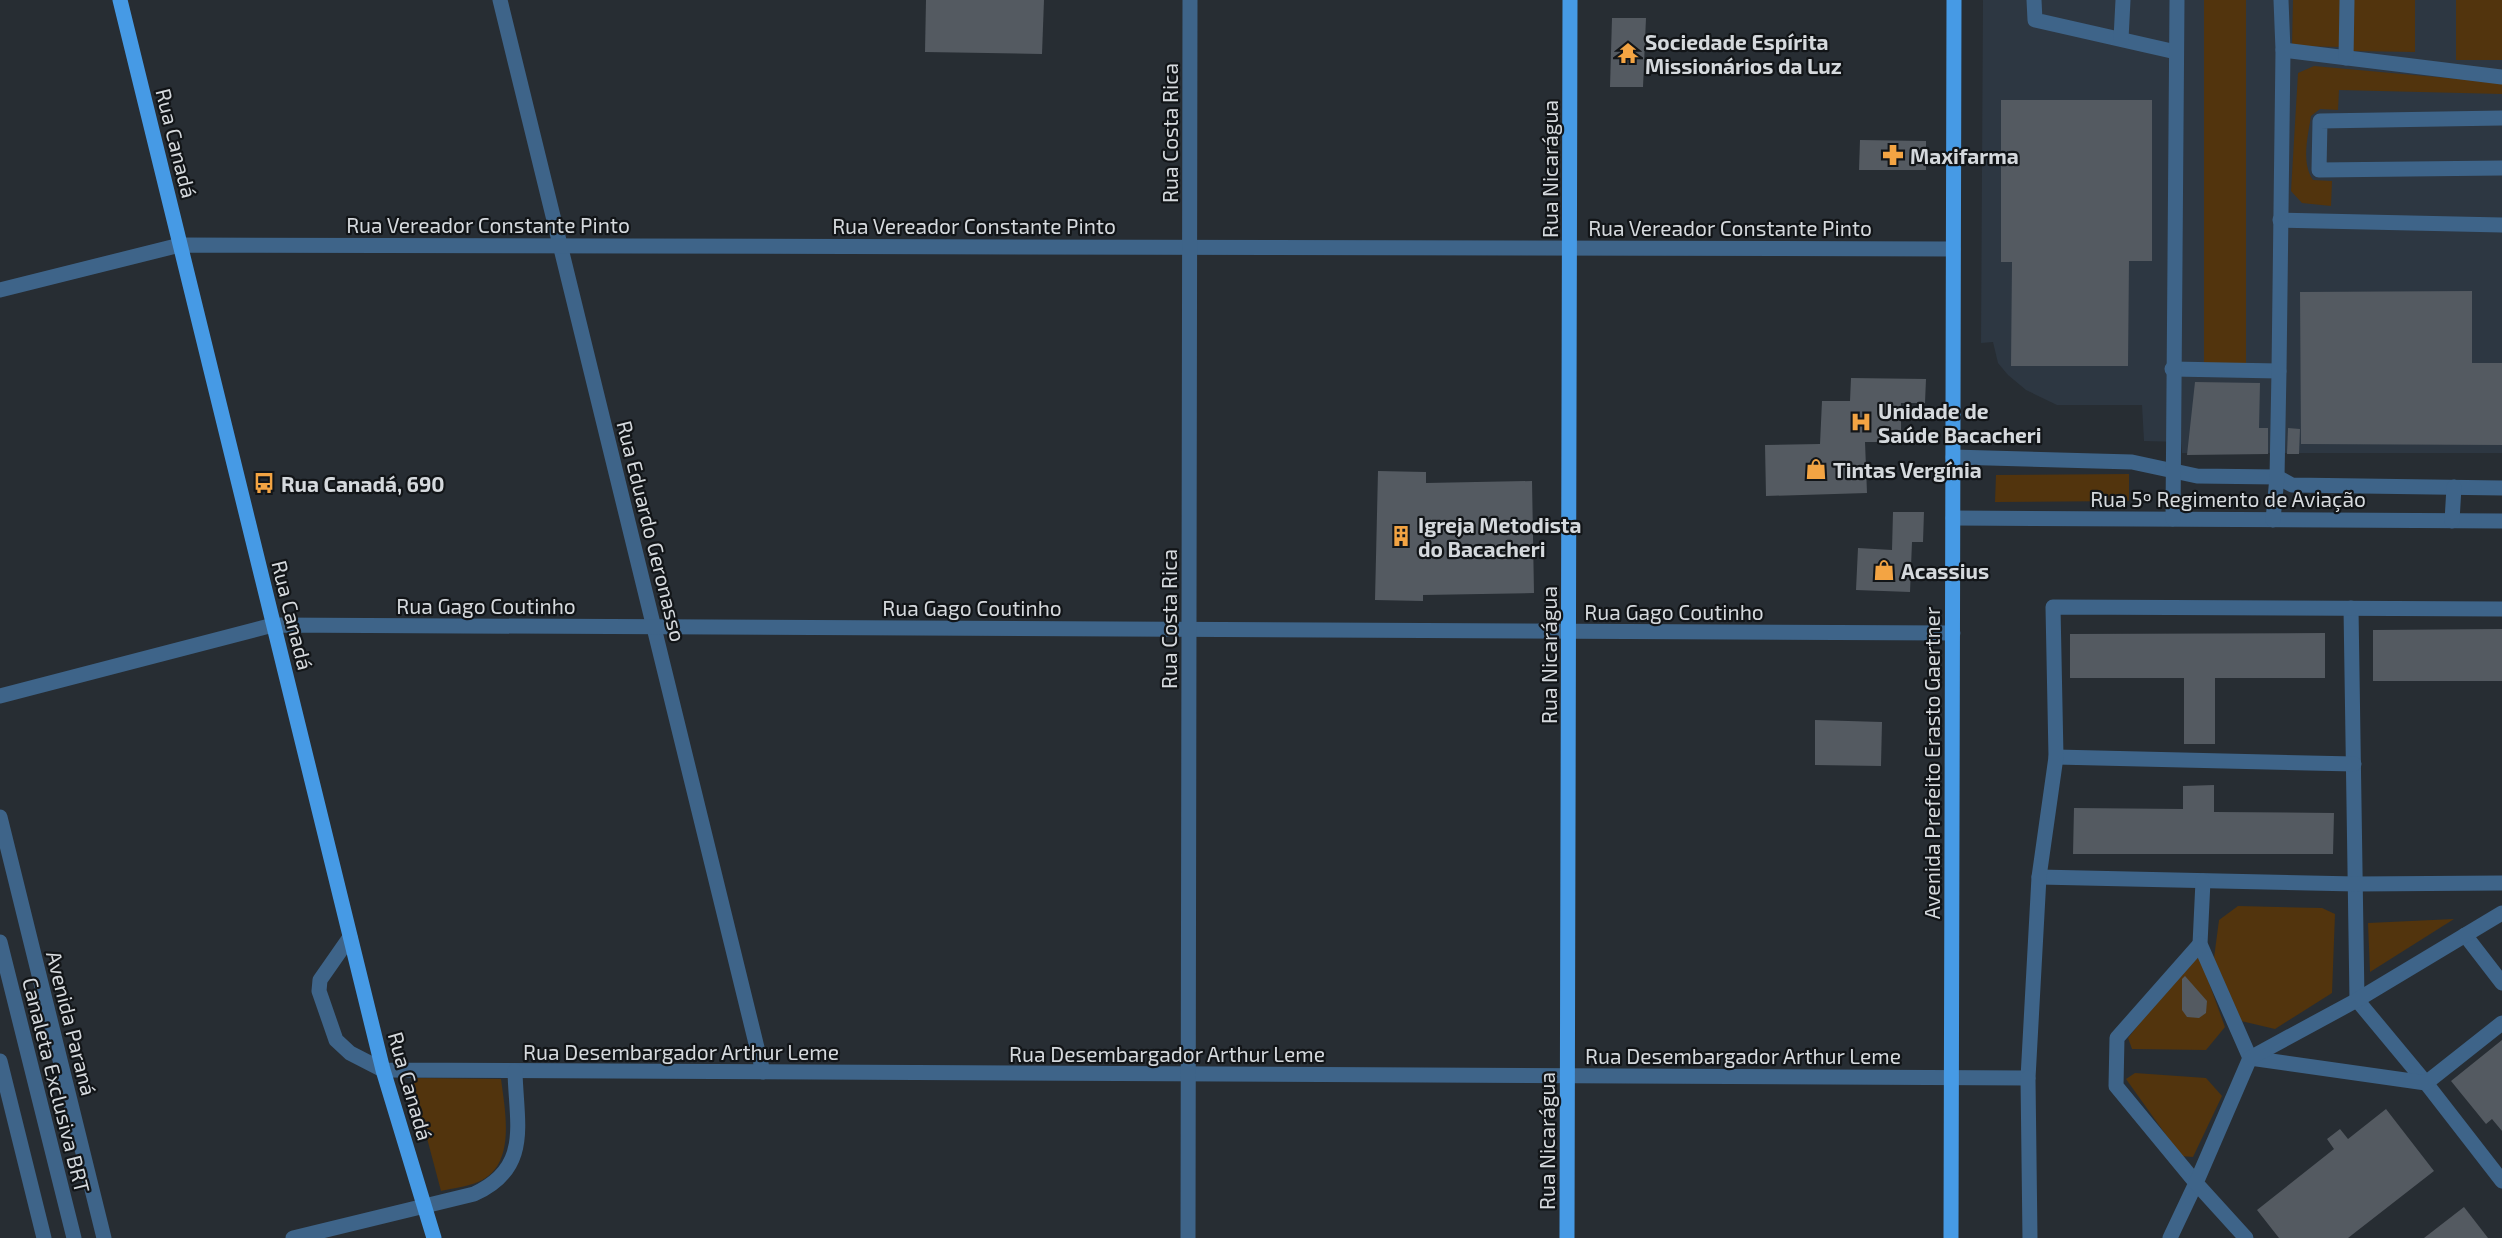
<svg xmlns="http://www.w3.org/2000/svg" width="2502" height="1238" font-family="'Exo 2',sans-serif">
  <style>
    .built { fill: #2d3742 }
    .green { fill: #52340d }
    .building { fill: #545a61 }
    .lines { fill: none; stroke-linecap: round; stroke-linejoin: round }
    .minor { stroke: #3e6489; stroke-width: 15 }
    .major { stroke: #469ae5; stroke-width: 15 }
    .labels { text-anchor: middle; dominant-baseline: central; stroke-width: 4.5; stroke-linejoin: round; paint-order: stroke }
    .poi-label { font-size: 21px; font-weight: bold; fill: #d5d9dd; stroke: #121518; text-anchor: start }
    .street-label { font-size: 21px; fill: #d5d9dd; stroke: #121518 }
  </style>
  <rect width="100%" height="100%" fill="#272d33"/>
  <path class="built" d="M1983 0H2502V453H2182L2181 442 2144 441 2142 405H2057L2026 390 2008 375 1998 363 1993 342 1981 343Z"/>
  <g class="green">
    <rect x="2204" y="0" width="42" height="363"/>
    <path d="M2293 0H2343L2342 47 2292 46Z"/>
    <path d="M2354 0H2415V52L2352 51Z"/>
    <rect x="2456" y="0" width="46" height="60"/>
    <path d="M2314 66 2502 83V94L2339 90 2338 110 2320 109 2311 116C2308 136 2301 162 2313 180L2332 181 2331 206 2302 203 2291 191 2298 73Z"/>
    <path d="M2129 474V501L1995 502 1996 475Z"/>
    <path d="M2238 906 2322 908 2335 914 2332 993 2275 1029 2241 1021 2214 958 2219 920Z"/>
    <path d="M2454 919 2370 972 2368 923Z"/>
    <path d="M2192 957 2200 958 2225 1027 2206 1050 2132 1049 2128 1038Z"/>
    <path d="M2135 1073 2206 1078 2222 1096 2193 1157 2181 1156 2126 1079Z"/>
    <path d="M411 1078 501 1079C505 1111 517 1166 478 1182 467 1187 453 1188 441 1191Z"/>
  </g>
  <g class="building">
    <path d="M926 0H1044L1042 54 925 52Z"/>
    <path d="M1612 18H1646L1643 87H1610Z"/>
    <path d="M2001 100H2152V261H2129L2128 366H2011L2012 262H2001Z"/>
    <path d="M1860 140 1926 141V170H1859Z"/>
    <path d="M2472 291V363H2502V445L2301 444 2300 292Z"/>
    <path d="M1851 378 1926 379 1925 403H1901V442H1865L1867 493 1766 496 1765 445 1820 444 1822 401H1850Z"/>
    <path d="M2195 382 2260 383 2259 428H2268V454L2187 455Z"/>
    <path d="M2288 428 2300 429 2299 454H2287Z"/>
    <path d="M1378 471 1426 472V483L1532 481 1534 593 1423 595V601L1375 600Z"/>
    <path d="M1893 512H1924L1923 542H1912L1910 592 1856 590 1858 548 1892 550Z"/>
    <path d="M2502 629V681H2373V630Z"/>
    <path d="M2325 633V678H2215V744H2184V678H2070V634Z"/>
    <path d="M1815 720 1882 722 1881 766 1815 765Z"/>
    <path d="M2214 785V812L2334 813 2333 854H2073L2074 808 2183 809V786Z"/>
    <path d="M2185 976 2207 1001 2206 1013 2199 1018 2187 1017 2182 1010V979Z"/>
    <path d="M2502 1040V1131L2492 1119 2486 1124 2451 1081Z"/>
    <path d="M2386 1109 2434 1171 2348 1238H2279L2257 1210 2334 1149 2327 1139 2340 1129 2348 1139Z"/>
    <path d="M2464 1207 2488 1238H2424Z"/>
  </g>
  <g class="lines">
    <g class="minor">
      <path d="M500 0 763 1072"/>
      <path d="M2034 0 2035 20 2176 52"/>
      <path d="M2121 39 2123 0"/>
      <path d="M2283 50 2502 77"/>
      <path d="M2346 58 2347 0"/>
      <path d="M2502 118 2320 121 2319 170 2502 168"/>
      <path d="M2280 220 2502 225"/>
      <path d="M0 290 180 245 1953 249"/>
      <path d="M2172 369 2279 371"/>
      <path d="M1953 457 2132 462 2197 476 2277 477 2292 485 2502 488"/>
      <path d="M1953 518 2502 521"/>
      <path d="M2173 519 2177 0"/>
      <path d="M2273 520 2277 477 2279 371 2283 50 2281 0"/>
      <path d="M2452 521 2454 487"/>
      <path d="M2351 608 2357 1000 2426 1083 2502 1181"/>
      <path d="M0 696 273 625 1953 633"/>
      <path d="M2056 757 2354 764"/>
      <path d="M0 817 104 1238"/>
      <path d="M2039 877 2356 884 2502 883"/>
      <path d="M2203 881 2200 944 2250 1058 2426 1083 2502 1023"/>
      <path d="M2465 935 2502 983"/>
      <path d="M350 937 320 980 319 991 336 1040 350 1053 383 1070 2028 1078 2039 877 2056 757 2053 607 2502 609"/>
      <path d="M0 942 74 1238"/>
      <path d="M0 1061 44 1238"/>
      <path d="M2028 1078 2030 1238"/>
      <path d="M293 1238 474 1194C532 1168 516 1123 515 1071"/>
      <path d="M1188 1238 1190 0"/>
      <path d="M2170 1238 2196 1183 2116 1086 2117 1038 2200 944"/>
      <path d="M2246 1238 2196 1183 2250 1058 2357 1000 2502 913"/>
    </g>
    <g class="major">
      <path d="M120 0 383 1070 434 1238"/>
      <path d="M1567 1238 1570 0"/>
      <path d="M1951 1238 1954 0"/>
    </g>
  </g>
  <defs>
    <symbol id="temple-bare" viewBox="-9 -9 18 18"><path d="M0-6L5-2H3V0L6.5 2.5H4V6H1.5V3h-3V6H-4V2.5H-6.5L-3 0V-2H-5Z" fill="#f3a443" stroke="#121518" stroke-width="2.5" paint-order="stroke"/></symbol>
    <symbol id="pharmacy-bare" viewBox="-9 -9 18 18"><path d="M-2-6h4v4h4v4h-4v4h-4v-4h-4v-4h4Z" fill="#f3a443" stroke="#121518" stroke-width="2.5" paint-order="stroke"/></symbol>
    <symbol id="hospital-bare" viewBox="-9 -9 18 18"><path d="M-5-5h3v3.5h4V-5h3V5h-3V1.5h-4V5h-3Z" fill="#f3a443" stroke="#121518" stroke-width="2.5" paint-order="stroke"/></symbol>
    <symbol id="shop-bare" viewBox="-9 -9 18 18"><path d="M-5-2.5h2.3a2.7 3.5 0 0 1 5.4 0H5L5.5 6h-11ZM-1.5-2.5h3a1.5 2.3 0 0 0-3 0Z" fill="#f3a443" stroke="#121518" stroke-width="2.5" paint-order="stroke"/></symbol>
    <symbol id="bus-bare" viewBox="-9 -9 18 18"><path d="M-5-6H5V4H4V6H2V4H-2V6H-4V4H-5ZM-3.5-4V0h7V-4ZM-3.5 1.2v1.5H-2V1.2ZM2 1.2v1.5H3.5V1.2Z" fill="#f3a443" stroke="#121518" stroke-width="2.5" paint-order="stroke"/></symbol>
    <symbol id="building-bare" viewBox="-9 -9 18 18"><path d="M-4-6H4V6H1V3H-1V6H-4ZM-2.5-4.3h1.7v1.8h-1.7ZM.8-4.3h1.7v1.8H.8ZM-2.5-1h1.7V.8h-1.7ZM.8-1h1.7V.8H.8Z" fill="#f3a443" stroke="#121518" stroke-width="2.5" paint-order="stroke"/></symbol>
  </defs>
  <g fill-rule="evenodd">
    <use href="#temple-bare" x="1613" y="38" width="30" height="30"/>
    <use href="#pharmacy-bare" x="1878" y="140" width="30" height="30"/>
    <use href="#hospital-bare" x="1846" y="407" width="30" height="30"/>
    <use href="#shop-bare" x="1801" y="454" width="30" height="30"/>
    <use href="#bus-bare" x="249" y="468" width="30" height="30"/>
    <use href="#building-bare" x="1386" y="521" width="30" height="30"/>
    <use href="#shop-bare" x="1869" y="555" width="30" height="30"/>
  </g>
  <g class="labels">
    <g class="poi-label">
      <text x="1645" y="41">Sociedade Espírita<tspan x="1645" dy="24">Missionários da Luz</tspan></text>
      <text x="1910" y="155">Maxifarma</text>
      <text x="1878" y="410">Unidade de<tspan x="1878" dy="24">Saúde Bacacheri</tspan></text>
      <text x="1833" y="469">Tintas Vergínia</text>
      <text x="281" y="483">Rua Canadá, 690</text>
      <text x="1418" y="524">Igreja Metodista<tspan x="1418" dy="24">do Bacacheri</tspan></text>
      <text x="1901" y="570">Acassius</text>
    </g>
    <g class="street-label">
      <text transform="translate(1169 133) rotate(-90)">Rua Costa Rica</text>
      <text transform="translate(177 143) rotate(76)">Rua Canadá</text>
      <text transform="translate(1549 169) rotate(-90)">Rua Nicarágua</text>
      <text x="488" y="224">Rua Vereador Constante Pinto</text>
      <text x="974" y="225">Rua Vereador Constante Pinto</text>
      <text x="1730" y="227">Rua Vereador Constante Pinto</text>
      <text x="2228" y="498">Rua 5º Regimento de Aviação</text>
      <text transform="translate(652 531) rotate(76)">Rua Eduardo Geronasso</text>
      <text x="486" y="605">Rua Gago Coutinho</text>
      <text x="972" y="607">Rua Gago Coutinho</text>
      <text x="1674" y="611">Rua Gago Coutinho</text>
      <text transform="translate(293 615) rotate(76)">Rua Canadá</text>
      <text transform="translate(1168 619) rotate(-90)">Rua Costa Rica</text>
      <text transform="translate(1548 655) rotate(-90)">Rua Nicarágua</text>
      <text transform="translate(1931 763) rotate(-90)">Avenida Prefeito Erasto Gaertner</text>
      <text transform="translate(72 1023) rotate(76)">Avenida Paraná</text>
      <text x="681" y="1051">Rua Desembargador Arthur Leme</text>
      <text x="1167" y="1053">Rua Desembargador Arthur Leme</text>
      <text x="1743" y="1055">Rua Desembargador Arthur Leme</text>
      <text transform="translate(57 1085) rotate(76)">Canaleta Exclusiva BRT</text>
      <text transform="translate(411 1086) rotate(74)">Rua Canadá</text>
      <text transform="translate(1546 1141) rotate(-90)">Rua Nicarágua</text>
    </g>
  </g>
</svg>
